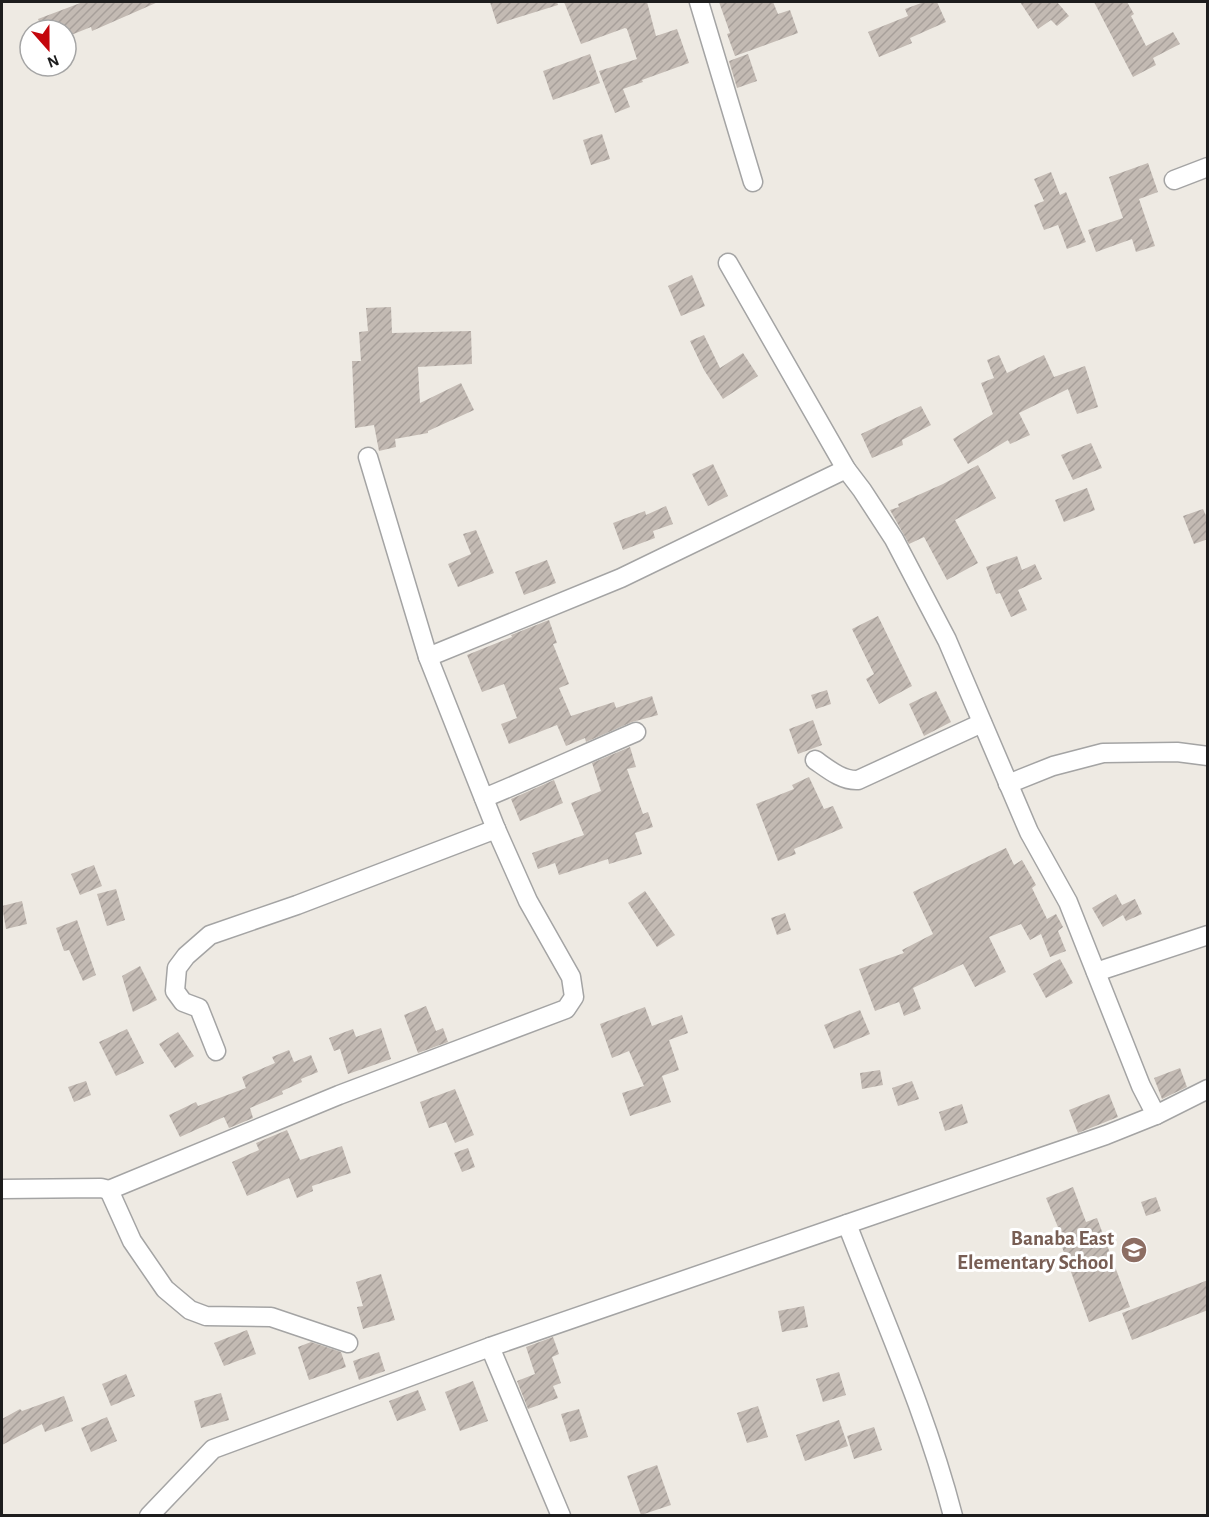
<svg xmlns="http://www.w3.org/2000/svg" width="1209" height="1517" font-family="'Alegreya Sans',sans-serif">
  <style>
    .building { fill: url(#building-hatch) }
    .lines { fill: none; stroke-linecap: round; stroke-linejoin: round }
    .minor-casing { stroke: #a4a4a4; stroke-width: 21 }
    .minor { stroke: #fff; stroke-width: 18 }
    .labels { text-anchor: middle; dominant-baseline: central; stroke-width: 6; stroke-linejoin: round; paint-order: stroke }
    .education-label { font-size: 21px; font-weight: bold; fill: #785e54; stroke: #fff; text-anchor: end }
  </style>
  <defs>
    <pattern id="building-hatch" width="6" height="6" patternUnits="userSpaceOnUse" patternTransform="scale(1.5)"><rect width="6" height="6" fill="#c3bab3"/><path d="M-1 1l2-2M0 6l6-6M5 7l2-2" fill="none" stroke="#a79f9a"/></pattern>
  </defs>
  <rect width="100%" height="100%" fill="#eeeae3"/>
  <g class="building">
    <path d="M83 2H158L92 31 91 27 66 37V30H42L38 19Z"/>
    <path d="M490 2H557L558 5 497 24Z"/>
    <path d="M564 2H647L656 36 677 29 689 63 642 80 643 82 623 89 630 107 615 113 599 71 637 59 627 29 625 28 581 44Z"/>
    <path d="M719 2H773L778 14 790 10 798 33 735 56 727 34 730 33Z"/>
    <path d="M924 2H937L946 22 910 38 912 43 879 57 868 32 908 16 905 9Z"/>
    <path d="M1020 2H1057L1069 16 1057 26 1051 20 1038 29Z"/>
    <path d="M1094 2H1127L1134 14 1131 16 1146 46 1173 32 1180 44 1153 58 1156 65 1133 77Z"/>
    <path d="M590 54 600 83 553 100 543 71Z"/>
    <path d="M748 54 757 81 737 88 729 61Z"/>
    <path d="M602 134 610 159 591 165 583 140Z"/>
    <path d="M1148 163 1158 192 1139 199 1155 246 1136 252 1132 239 1096 252 1088 230 1123 218 1109 177Z"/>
    <path d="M1051 172 1060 195 1066 192 1086 242 1067 249 1058 225 1044 230 1034 205 1044 201 1034 179Z"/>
    <path d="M692 275 705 306 681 316 668 286Z"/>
    <path d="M391 307 392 333 471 331 472 364 418 367 420 403 461 383 474 410 428 431V433L395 439 396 447 379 451 374 425 355 428 352 361H361L359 332 368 331 366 308Z"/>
    <path d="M704 335 720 368 743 353 758 376 723 399 704 370 690 341Z"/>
    <path d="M999 355 1007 373 1044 355 1054 377 1085 366 1098 407 1077 414 1068 389 1019 413 1030 435 1010 444 1008 440 968 464 953 439 993 414 981 383 994 378 987 360Z"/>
    <path d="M921 406 931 425 902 440 903 445 872 458 861 434Z"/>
    <path d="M1091 443 1102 468 1073 480 1061 455Z"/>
    <path d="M713 464 728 496 708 506 692 474Z"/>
    <path d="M978 465 996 498 955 520 978 563 947 580 924 537 909 544 890 510 899 507 898 504 943 484Z"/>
    <path d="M1087 488 1095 510 1064 522 1055 500Z"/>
    <path d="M666 506 673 524 653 531 655 538 623 550 613 523 645 511 646 515Z"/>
    <path d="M1203 509 1208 520V539L1194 544 1183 516Z"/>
    <path d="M476 530 494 573 458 587 448 564 471 554 463 534Z"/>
    <path d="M1017 556 1022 570 1035 564 1042 579 1018 590 1027 610 1011 617 1000 593 996 594 986 567Z"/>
    <path d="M547 560 556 583 524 595 515 572Z"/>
    <path d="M878 616 912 686 879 704 866 679 874 674 852 629Z"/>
    <path d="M549 620 557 643 553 644 569 684 559 688 571 716 614 702 616 708 652 696 658 715 632 722 586 742 585 738 566 746 557 725 509 744 501 724 517 718 504 684 482 692 467 655 512 637 511 635Z"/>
    <path d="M827 690 831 704 816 709 811 695Z"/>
    <path d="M936 691 951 722 924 736 909 704Z"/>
    <path d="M813 720 822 745 798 754 789 729Z"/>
    <path d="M630 747 636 767 627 769 643 814 648 812 653 827 635 833 642 854 609 864 608 859 559 875 555 863 538 869 532 853 584 835 571 803 601 791 592 763Z"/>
    <path d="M809 777 824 809 833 806 843 828 794 849 796 854 778 861 756 804 794 789 792 785Z"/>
    <path d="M554 780 563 803 520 821 511 799Z"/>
    <path d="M1006 848 1014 865 1022 860 1036 885 1032 888 1047 919 1056 914 1063 927 1058 931 1066 951 1050 957 1041 934 1030 940 1021 924 989 937 1006 972 975 987 963 964 913 988 921 1009 904 1016 899 1002 875 1011 859 969 904 953 902 950 933 934 913 892Z"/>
    <path d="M94 865 102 886 80 895 71 874Z"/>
    <path d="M116 889 125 920 107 926 97 894Z"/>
    <path d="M645 891 675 935 657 947 628 903Z"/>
    <path d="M1116 894 1122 905 1135 899 1142 914 1126 921 1123 915 1103 927 1092 908Z"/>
    <path d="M22 901 27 924 6 929 2 906Z"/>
    <path d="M785 913 791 930 777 935 771 918Z"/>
    <path d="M77 920 96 975 83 981 69 950 64 951 56 928Z"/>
    <path d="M1060 959 1073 983 1046 998 1033 974Z"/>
    <path d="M140 966 157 1000 133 1012 122 976Z"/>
    <path d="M426 1006 436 1031 443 1028 448 1042 418 1053 404 1015Z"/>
    <path d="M645 1007 652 1026 682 1015 688 1033 669 1040 679 1070 662 1076 671 1102 630 1116 622 1093 644 1086 629 1051 612 1058 600 1024Z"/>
    <path d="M860 1010 870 1034 834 1049 824 1025Z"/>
    <path d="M381 1028 391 1059 348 1074 340 1049 334 1051 329 1038 353 1029 356 1037Z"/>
    <path d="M127 1029 144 1063 116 1076 99 1042Z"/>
    <path d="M178 1032 194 1056 175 1068 159 1044Z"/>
    <path d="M289 1050 294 1062 311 1055 318 1072 301 1079 302 1082 282 1091 283 1094 250 1108 253 1118 229 1128 224 1117 180 1137 169 1115 196 1102 198 1106 246 1088 242 1077 275 1063 272 1057Z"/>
    <path d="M1180 1068 1187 1087 1162 1099 1154 1078Z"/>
    <path d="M880 1070 883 1085 862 1089 860 1073Z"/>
    <path d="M86 1081 91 1095 74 1102 68 1087Z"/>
    <path d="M912 1081 919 1099 898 1106 892 1088Z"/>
    <path d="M455 1089 474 1135 455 1143 446 1122 429 1128 420 1102Z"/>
    <path d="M1109 1094 1118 1117 1078 1133 1069 1110Z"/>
    <path d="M962 1104 968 1123 945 1131 939 1112Z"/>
    <path d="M287 1130 300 1160 342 1146 351 1173 312 1186 313 1191 297 1198 289 1178 247 1196 232 1162 259 1150 256 1143Z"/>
    <path d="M468 1148 475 1167 462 1172 454 1153Z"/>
    <path d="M1073 1187 1086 1222 1097 1218 1130 1307 1089 1322 1057 1233 1060 1232 1046 1198Z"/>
    <path d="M1156 1197 1161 1211 1146 1216 1141 1202Z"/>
    <path d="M381 1274 395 1320 363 1329 357 1307 363 1306 356 1282Z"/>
    <path d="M1208 1280V1310L1132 1340 1122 1313Z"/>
    <path d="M804 1306 808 1327 782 1332 778 1311Z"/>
    <path d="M247 1330 256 1354 224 1366 214 1343Z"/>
    <path d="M553 1337 559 1354 552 1357 561 1383 553 1386 558 1398 528 1409 517 1381 535 1374 526 1347Z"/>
    <path d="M311 1342 341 1352 346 1367 309 1380 298 1347Z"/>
    <path d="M379 1352 385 1371 359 1380 353 1361Z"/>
    <path d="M839 1372 846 1395 823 1402 816 1379Z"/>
    <path d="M126 1374 135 1396 111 1406 102 1384Z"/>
    <path d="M473 1381 488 1421 460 1431 445 1392Z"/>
    <path d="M418 1390 426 1410 397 1421 389 1401Z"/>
    <path d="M221 1393 229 1420 201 1428 194 1401Z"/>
    <path d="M64 1396 73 1421 45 1432 42 1424 2 1445V1419L20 1409 22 1411Z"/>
    <path d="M758 1406 768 1437 747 1443 737 1413Z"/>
    <path d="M579 1409 588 1437 570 1442 561 1414Z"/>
    <path d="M107 1417 117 1441 91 1452 81 1428Z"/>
    <path d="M839 1420 848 1446 805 1461 796 1435Z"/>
    <path d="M874 1427 882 1450 854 1459 847 1436Z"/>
    <path d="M657 1465 671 1505 641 1515 627 1476Z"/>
  </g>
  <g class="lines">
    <defs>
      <g id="minor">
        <path d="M699 2 753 182"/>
        <path d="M1174 180 1208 167"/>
        <path d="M728 263 846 469 862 490 894 539 947 640 1029 832 1068 902 1141 1086 1156 1115"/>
        <path d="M368 457 428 657"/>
        <path d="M815 760C828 769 842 781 858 780L982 723"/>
        <path d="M1008 784 1053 766 1103 753 1177 752 1208 756"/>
        <path d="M484 798C535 777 585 754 636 732"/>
        <path d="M1096 972 1208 935"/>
        <path d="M216 1051 199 1008 183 1002 175 991 177 968 186 956 210 935 297 905 496 829"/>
        <path d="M2 1189 101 1188 109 1190 339 1095 566 1009 574 997 571 977 528 901 496 829 428 657 621 578 846 469"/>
        <path d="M109 1190 132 1241 165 1289 190 1310 206 1316 271 1317 348 1343"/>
        <path d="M847 1224 1106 1135 1156 1115 1208 1089"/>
        <path d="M149 1516 213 1449 490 1347"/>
        <path d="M561 1516 490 1347 847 1224C884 1320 927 1415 953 1516"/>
      </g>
    </defs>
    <use href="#minor" class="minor-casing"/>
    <use href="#minor" class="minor"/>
  </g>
  <defs>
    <symbol id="school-disc" viewBox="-11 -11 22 22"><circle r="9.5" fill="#8d6e63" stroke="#fff"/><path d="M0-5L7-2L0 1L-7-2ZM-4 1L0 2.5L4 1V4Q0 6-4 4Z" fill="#fff"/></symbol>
  </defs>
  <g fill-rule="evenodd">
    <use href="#school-disc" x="1119" y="1235" width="30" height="30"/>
  </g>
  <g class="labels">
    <g class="education-label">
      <text x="1114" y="1238">Banaba East<tspan x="1114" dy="24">Elementary School</tspan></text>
    </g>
  </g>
  <rect width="1209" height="1517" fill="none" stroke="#1d1d1d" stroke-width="6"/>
  <g transform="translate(48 48) rotate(159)"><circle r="28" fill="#ffffff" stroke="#a5a5a5" stroke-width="1.5"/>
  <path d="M0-4.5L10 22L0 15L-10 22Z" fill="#c4060c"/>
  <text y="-9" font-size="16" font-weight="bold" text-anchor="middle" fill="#1d1d1d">N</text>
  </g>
</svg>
